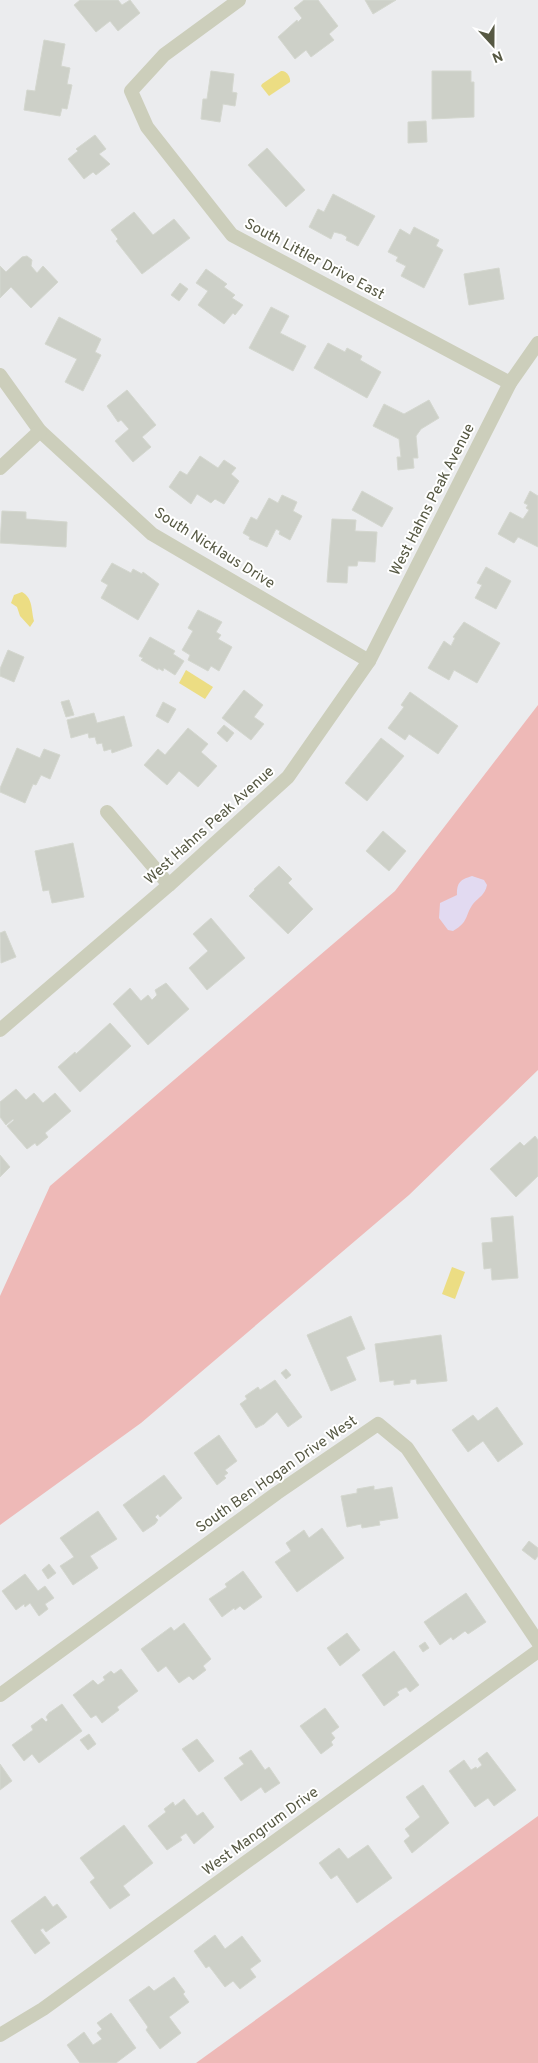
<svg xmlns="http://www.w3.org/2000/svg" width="538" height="2063" font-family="Overpass,sans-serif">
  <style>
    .green { fill: #eeb9b7 }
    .sand { fill: #e2daf1 }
    .water { fill: #ecdd83 }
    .building { fill: #cdd0c8; stroke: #d4d7cf }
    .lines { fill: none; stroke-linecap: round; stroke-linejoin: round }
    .minor { stroke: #cccebb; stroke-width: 14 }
    .labels { text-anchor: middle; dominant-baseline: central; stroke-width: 4; stroke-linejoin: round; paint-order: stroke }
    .street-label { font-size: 15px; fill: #565843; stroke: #fff }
  </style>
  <rect width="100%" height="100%" fill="#ebecee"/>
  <g class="green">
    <path d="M538 705V1070L409 1195 141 1423 0 1525V1296L50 1186 395 891Z"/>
    <path d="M538 1816V2063H196Z"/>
  </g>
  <path class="sand" d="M472 876 484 880 487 885C485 895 479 897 473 904 465 915 469 922 453 931L448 930 439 918 440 903 457 895C457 882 460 880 472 876Z"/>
  <g class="water">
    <path d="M281 71C286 70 291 77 290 82L269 96 261 86 262 84Z"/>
    <path d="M22 592C33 598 31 609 34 621L30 627 20 616 17 607 11 603 14 595Z"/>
    <path d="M186 670 213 687 205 699 179 683Z"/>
    <path d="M452 1267 465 1272 455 1299 442 1294Z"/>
  </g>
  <g class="building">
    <path d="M80 0H118L122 5 130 0 140 13 118 31 110 21 96 32 74 5Z"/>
    <path d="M304 0H318L338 26 329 34 334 40 311 57 306 50 295 59 278 37 297 20 298 22 302 18 294 8Z"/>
    <path d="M365 0H396L373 14Z"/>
    <path d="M44 40 65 44 61 66 70 68 67 84 72 85 67 109 62 108 60 116 24 110 27 90 35 91Z"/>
    <path d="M211 71 234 74 232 92 237 93 235 106 223 104 220 122 201 119 203 99H207Z"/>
    <path d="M432 71H471V82H474V117L432 119Z"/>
    <path d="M426 121 427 142 408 143V122Z"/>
    <path d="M95 135 106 149 99 154 110 164 96 175 93 172 84 179 68 159 78 151 76 149Z"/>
    <path d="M267 148 305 190 286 207 248 165Z"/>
    <path d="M333 194 375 216 358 246 346 240 347 237 342 234 334 232 331 239 309 227 318 209 324 212Z"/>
    <path d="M134 212 153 235 174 219 190 238 142 274 116 241 118 239 111 230Z"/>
    <path d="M414 227 439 240 436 246 443 250 424 288 401 276 406 266 396 261 398 257 388 252 400 229 410 235Z"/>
    <path d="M27 256 32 260 31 266 37 273 43 266 58 282 31 308 11 287 0 298V266L6 272 22 257Z"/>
    <path d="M499 268 504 299 469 305 464 274Z"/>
    <path d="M206 269 227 284 224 287 235 295 232 298 243 305 235 315 233 313 224 324 198 305 208 291 196 283Z"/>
    <path d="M180 283 188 289 179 301 171 295Z"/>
    <path d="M271 307 289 316 280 333 306 346 293 371 249 348Z"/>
    <path d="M59 317 101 339 95 352 101 355 83 391 65 382 77 359 45 344Z"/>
    <path d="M328 343 345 352 347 348 362 356 360 360 381 372 367 398 314 368Z"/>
    <path d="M127 390 156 425 142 437 151 447 133 462 115 441 129 429 121 420 118 422 107 406Z"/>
    <path d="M429 400 439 418 421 429 416 436 418 458H413L414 468 398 470 397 457H401L399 439 373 426 384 404 404 414Z"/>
    <path d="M200 456 218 468 224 460 236 468 231 474 239 481 224 504 215 499 211 503 197 494 191 504 169 487 180 471 187 475Z"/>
    <path d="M362 491 393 508 382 527 352 510Z"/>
    <path d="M530 491 538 496V547L518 537 514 543 498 534 510 512 523 519 529 510 526 508 528 505 524 503Z"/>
    <path d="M282 495 297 502 293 511 302 516 290 540 279 534 280 531 276 529 267 547 249 539 250 537 243 533 251 517 257 520 269 498 278 503Z"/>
    <path d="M2 511 26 512V519L67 522 66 547 0 543Z"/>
    <path d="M332 519 356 520 355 531 377 532 375 562 358 561 357 566H348L347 583 327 582Z"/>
    <path d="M112 563 131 573 133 569 142 574 143 572 159 584 138 620 101 598 108 585 101 581Z"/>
    <path d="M486 567 511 581 496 609 475 598 482 585 477 583Z"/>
    <path d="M198 610 222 622 216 632 221 635 218 639 232 647 219 671 211 666 208 671 188 660 190 655 182 650 193 631 188 628Z"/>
    <path d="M464 622 500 643 477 683 454 670 449 680 428 668 444 641 451 646 455 638 453 637Z"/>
    <path d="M150 637 175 651 173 654 184 661 175 675 164 668 163 671 158 668V670L141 660 143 658 139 656Z"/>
    <path d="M8 650 24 657 14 682 0 676V669Z"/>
    <path d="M244 690 263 705 254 717 264 724 251 740 222 718Z"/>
    <path d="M410 692 458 726 438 754 409 734 405 740 388 728 404 707 401 705Z"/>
    <path d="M69 700 74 715 66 717 61 702Z"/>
    <path d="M163 702 176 709 168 723 156 716Z"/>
    <path d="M94 713 97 723 124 716 132 746 112 753 111 749 104 751 102 743 97 744 95 737 89 738 88 733 71 738 67 720Z"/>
    <path d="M224 725 234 733 227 742 217 733Z"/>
    <path d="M188 728 208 744 201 752 217 766 198 787 179 771 167 785 144 765 158 749 165 755Z"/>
    <path d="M381 738 404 756 367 801 345 783Z"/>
    <path d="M17 748 40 758 44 749 60 755 50 779 41 775 36 785 33 784 25 803 0 792V788Z"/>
    <path d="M383 831 406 851 389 871 366 851Z"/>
    <path d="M73 843 84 897 52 903 49 890 43 891 35 851Z"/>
    <path d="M279 866 292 879 288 883 313 909 288 934 249 896 255 890 254 889Z"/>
    <path d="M211 918 245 958 207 990 189 968 208 951 193 934Z"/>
    <path d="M5 931 16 957 1 963 0 933Z"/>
    <path d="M166 983 189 1009 148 1045 113 1004 130 988 141 1001 148 995 152 1000 157 995 155 990Z"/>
    <path d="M110 1023 131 1046 80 1092 58 1067 75 1052 76 1054Z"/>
    <path d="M16 1089 26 1100 34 1093 43 1103 55 1093 71 1111 45 1133 48 1137 37 1146 35 1143 27 1149 7 1126 14 1120 13 1119 6 1125 0 1117V1102Z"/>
    <path d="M535 1136 538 1140V1176L516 1197 490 1169 520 1142 524 1146Z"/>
    <path d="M0 1155 10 1167 0 1177Z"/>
    <path d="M513 1216 518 1278 492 1280 491 1268 484 1269 482 1243 493 1242 491 1218Z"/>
    <path d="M351 1316 365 1349 346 1357 356 1380 331 1391 307 1335Z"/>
    <path d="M441 1335 447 1381 417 1384 416 1379 410 1380V1383L394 1385V1380L380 1382 375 1344Z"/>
    <path d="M286 1369 291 1375 286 1379 281 1373Z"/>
    <path d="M275 1380 302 1417 288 1427 277 1412 264 1424 256 1428 240 1404 247 1399 245 1396 258 1387 260 1390Z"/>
    <path d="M497 1407 523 1444 498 1462 483 1441 468 1452 452 1430 473 1415 478 1421Z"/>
    <path d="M219 1435 237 1461 225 1470 228 1473 224 1476 226 1478 217 1485 194 1453Z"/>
    <path d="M164 1475 182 1498 160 1517 158 1514 155 1517 158 1520 155 1524 143 1532 123 1505Z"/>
    <path d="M374 1486V1490L392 1487 398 1518 379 1521 380 1525 362 1528 361 1524 347 1527 341 1496 357 1493V1489Z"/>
    <path d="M98 1511 117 1539 90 1556 98 1568 73 1585 60 1566 74 1557 60 1538Z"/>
    <path d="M322 1528 344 1558 297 1592 275 1562 291 1551 286 1543 304 1530 309 1538Z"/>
    <path d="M529 1541 538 1548V1556L535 1560 522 1550Z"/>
    <path d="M49 1564 56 1573 48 1579 42 1570Z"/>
    <path d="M243 1571 262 1597 244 1610 240 1606 235 1610 234 1608 222 1617 209 1599 227 1587 225 1584Z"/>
    <path d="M25 1574 38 1591 45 1586 54 1598 45 1604 48 1609 39 1616 30 1603 25 1607 24 1604 16 1610 2 1591Z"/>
    <path d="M466 1593 486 1622 468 1634 465 1631 453 1640 451 1637 440 1645 424 1622Z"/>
    <path d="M184 1623 211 1659 203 1666 206 1670 193 1680 189 1676 179 1683 166 1666 158 1672 141 1649 171 1627 174 1631Z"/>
    <path d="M347 1633 360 1650 340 1666 327 1648Z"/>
    <path d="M425 1642 429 1648 423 1652 419 1646Z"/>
    <path d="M394 1651 419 1685 410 1692 406 1687 400 1690 397 1692 399 1695 384 1706 362 1675Z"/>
    <path d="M121 1669 138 1691 117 1707 119 1710 102 1723 96 1715 91 1718 73 1695 93 1680 98 1685 105 1680 103 1677 111 1671 114 1674Z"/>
    <path d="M62 1704 82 1731 39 1763 32 1754 24 1761 12 1745 33 1730 31 1726 42 1718 46 1722 48 1720 46 1717 49 1713Z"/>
    <path d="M325 1708 339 1727 331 1733 335 1738 331 1742 333 1745 321 1754 300 1726Z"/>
    <path d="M89 1734 96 1744 88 1750 80 1740Z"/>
    <path d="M197 1739 214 1761 199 1772 182 1749Z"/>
    <path d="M251 1750 265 1770 269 1767 280 1783 265 1793 261 1787 241 1801 224 1778 244 1764 239 1758Z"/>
    <path d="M487 1752 516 1790 494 1806 488 1798 475 1807 449 1771 464 1760 471 1770 476 1767 477 1769 482 1765 478 1759Z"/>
    <path d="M0 1764 12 1781 0 1790Z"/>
    <path d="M423 1785 449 1823 412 1853 404 1841 410 1836 405 1829 420 1817 406 1797Z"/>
    <path d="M184 1799 197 1816 203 1812 214 1827 194 1844 186 1833 180 1837 182 1840 167 1850 148 1826 166 1812 164 1809 173 1802 175 1806Z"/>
    <path d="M124 1825 153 1863 123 1886 130 1895 110 1909 90 1882 95 1878 80 1858Z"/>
    <path d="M368 1845 392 1878 357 1903 337 1875 331 1879 319 1863 339 1848 348 1859Z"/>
    <path d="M45 1896 53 1907 57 1904 67 1917 46 1932 43 1928 40 1930 50 1943 35 1954 11 1921Z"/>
    <path d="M215 1935 225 1949 242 1936 261 1961 250 1969 256 1977 240 1989 233 1981 225 1987 209 1966 206 1968 194 1951Z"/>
    <path d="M174 1977 185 1992 183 1994 189 2002 169 2017 181 2033 160 2049 146 2030 148 2027 129 2000 149 1986 154 1991Z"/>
    <path d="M111 2013 136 2048 116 2063H80L67 2045 84 2032 93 2045 102 2039 97 2033 102 2029 97 2023Z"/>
  </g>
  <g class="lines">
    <g class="minor">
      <path d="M239 0 164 55 131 91 147 127 232 235 510 383"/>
      <path d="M0 375 40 431 152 534 369 661"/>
      <path d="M0 468 40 431"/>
      <path d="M107 812 169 885"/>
      <path d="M0 1030 169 885 288 777 369 661 510 383 538 343"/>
      <path d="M0 1695 277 1493 378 1424 407 1448 538 1642"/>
      <path d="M0 2035 43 2009 538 1651"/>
    </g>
  </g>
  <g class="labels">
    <g class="street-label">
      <text transform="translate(314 260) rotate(28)">South Littler Drive East</text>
      <text transform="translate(433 500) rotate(-63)">West Hahns Peak Avenue</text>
      <text transform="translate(214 549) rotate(32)">South Nicklaus Drive</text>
      <text transform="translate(210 826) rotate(-42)">West Hahns Peak Avenue</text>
      <text transform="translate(277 1475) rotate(-35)">South Ben Hogan Drive West</text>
      <text transform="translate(261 1832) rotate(-36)">West Mangrum Drive</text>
    </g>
  </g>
  <g transform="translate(493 45) rotate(159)" stroke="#ffffff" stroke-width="4" paint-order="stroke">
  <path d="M0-4L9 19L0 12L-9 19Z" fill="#565843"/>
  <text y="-8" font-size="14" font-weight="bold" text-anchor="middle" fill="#565843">N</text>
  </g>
</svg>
